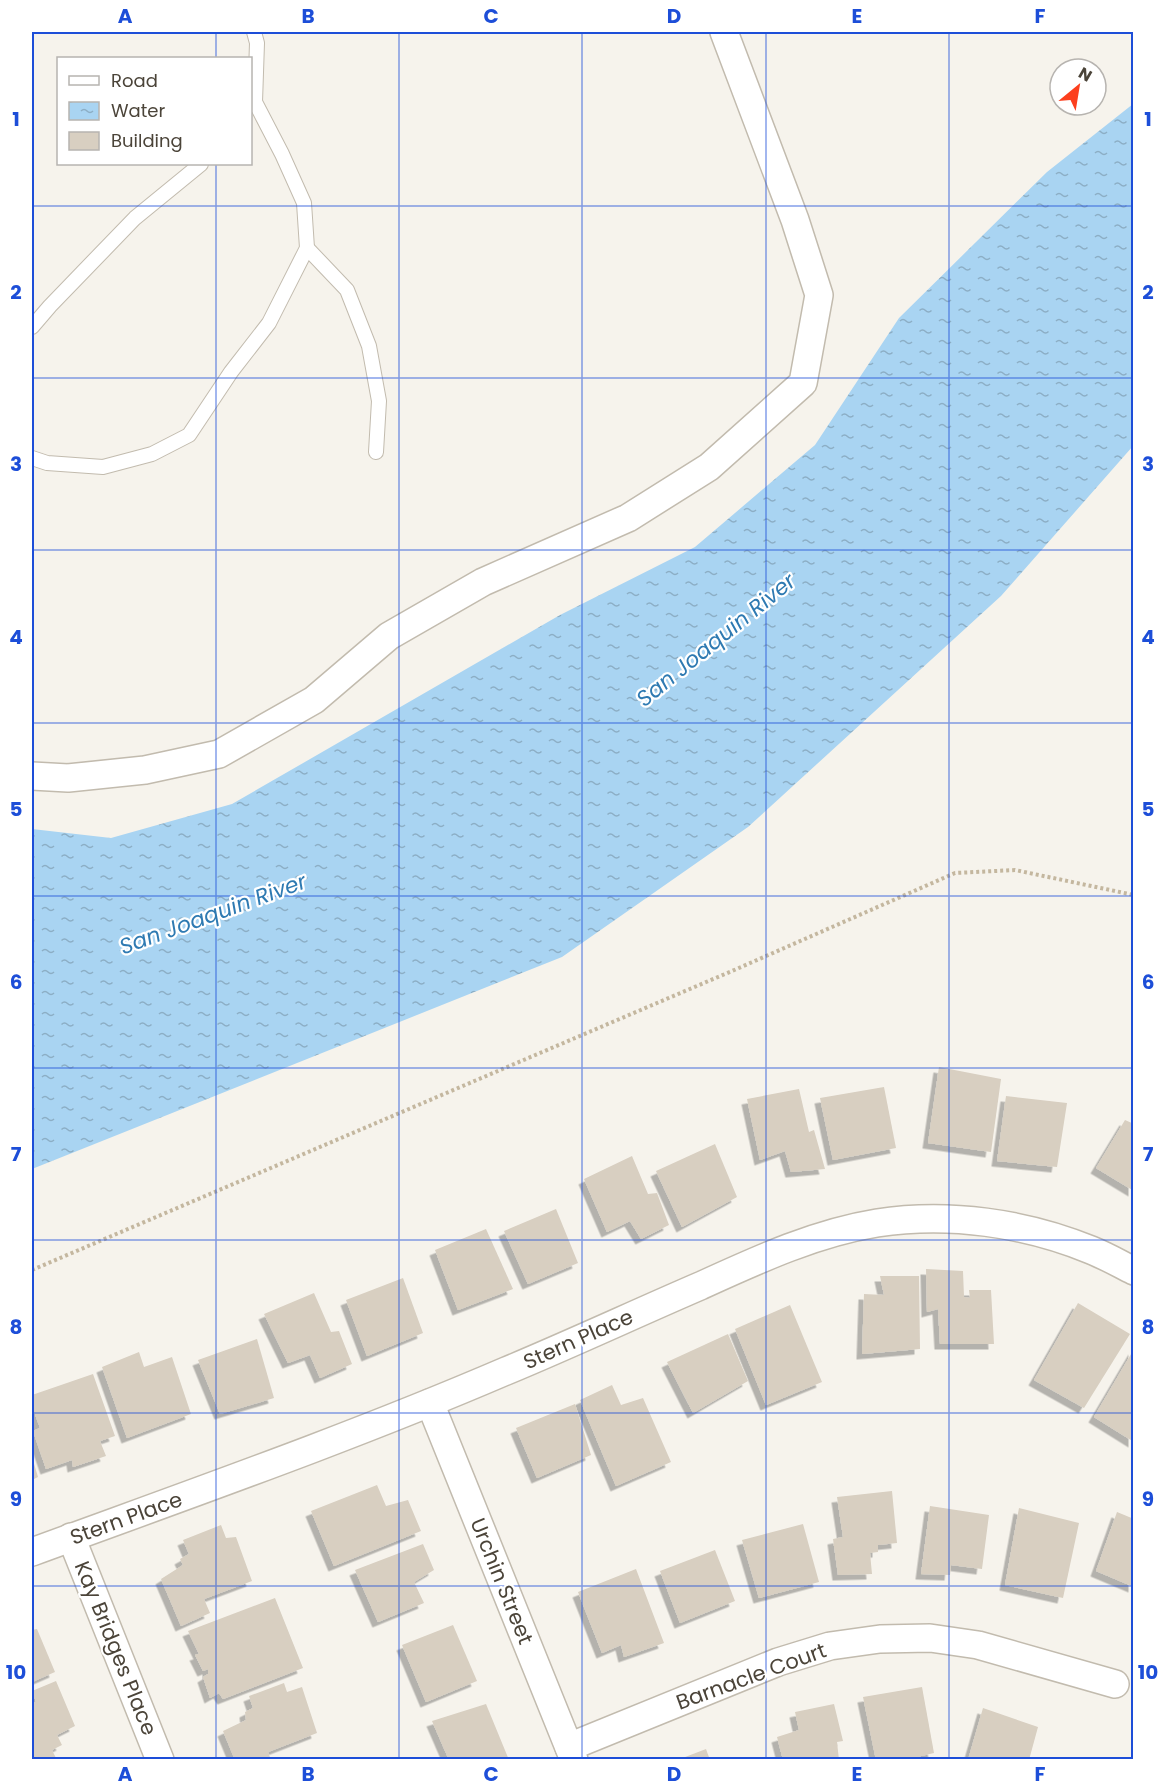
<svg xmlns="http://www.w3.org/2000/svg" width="1165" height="1791" font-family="Poppins,sans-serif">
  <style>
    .water { fill: url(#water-ripples) }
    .building { fill: #d8cfc1; filter: url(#shadow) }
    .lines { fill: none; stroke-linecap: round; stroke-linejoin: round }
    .lane-casing { stroke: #c2bbae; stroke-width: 16 }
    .street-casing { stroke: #c2bbae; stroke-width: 30 }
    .path { stroke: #c4b79f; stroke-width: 4; stroke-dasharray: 3 3; stroke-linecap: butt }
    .lane { stroke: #fff; stroke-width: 14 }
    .street { stroke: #fff; stroke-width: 27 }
    .grid { fill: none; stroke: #1d4ed8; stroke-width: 1.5; stroke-opacity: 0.55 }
    .labels { text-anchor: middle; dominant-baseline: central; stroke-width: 4.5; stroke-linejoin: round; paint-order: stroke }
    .street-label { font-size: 21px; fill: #4b4439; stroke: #fff }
    .water-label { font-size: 22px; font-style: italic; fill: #2e7ab2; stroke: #fff }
    .neatline { fill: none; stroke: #1d4ed8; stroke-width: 2 }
    .grid-label { font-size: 20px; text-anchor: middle; font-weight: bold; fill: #1d4ed8 }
  </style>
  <defs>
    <pattern id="water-ripples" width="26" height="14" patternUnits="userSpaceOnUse" patternTransform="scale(1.5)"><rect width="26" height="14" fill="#a9d4f2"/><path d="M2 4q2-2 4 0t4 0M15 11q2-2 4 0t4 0" fill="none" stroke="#8caec5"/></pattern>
    <filter id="shadow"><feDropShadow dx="-5.5" dy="5.5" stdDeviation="0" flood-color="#0004"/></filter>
  </defs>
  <rect width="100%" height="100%" fill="#f6f3ec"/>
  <path class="water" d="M1133 104V446L1001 596 748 827 562 957 32 1169V829L111 838 232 804 560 615 695 547 815 445 899 318 1047 172Z"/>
  <g class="building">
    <path d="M939 1067 1001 1079 991 1152 928 1143Z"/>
    <path d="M884 1087 896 1148 833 1160 820 1098Z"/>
    <path d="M799 1089 809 1132 814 1130 825 1169 791 1172 785 1151 760 1160 747 1099Z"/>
    <path d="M1006 1096 1067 1103 1057 1167 997 1161Z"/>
    <path d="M1125 1120 1134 1124V1191L1096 1168Z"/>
    <path d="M715 1144 737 1197 682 1227 656 1171Z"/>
    <path d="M632 1156 648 1194 657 1193 669 1225 641 1239 630 1221 607 1232 584 1179Z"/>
    <path d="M556 1209 578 1263 528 1284 504 1231Z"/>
    <path d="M486 1229 513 1289 458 1310 435 1250Z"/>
    <path d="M926 1269 963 1271 964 1297 970 1298 969 1290H991L994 1344H940L938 1309 927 1312Z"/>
    <path d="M880 1276H919L920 1349 862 1354 864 1294 884 1295Z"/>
    <path d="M403 1278 423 1333 367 1356 346 1300Z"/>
    <path d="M314 1293 331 1332 339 1331 352 1364 320 1378 310 1355 288 1363 264 1314Z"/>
    <path d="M1078 1303 1130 1334 1084 1408 1034 1380Z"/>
    <path d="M790 1305 822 1382 766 1405 735 1329Z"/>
    <path d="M728 1334 748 1381 693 1413 667 1362Z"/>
    <path d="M257 1339 274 1398 220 1414 198 1360Z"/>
    <path d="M1134 1349V1442L1094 1417Z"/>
    <path d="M139 1352 144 1367 172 1357 191 1414 127 1438 102 1367Z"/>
    <path d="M93 1374 115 1436 100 1441 106 1456 73 1467 72 1460 46 1469 33 1431 40 1428 32 1406V1395Z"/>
    <path d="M612 1385 621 1405 643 1398 671 1462 616 1486 580 1400Z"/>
    <path d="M575 1404 591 1455 537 1478 516 1428Z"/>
    <path d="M32 1457 38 1477 32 1480Z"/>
    <path d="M377 1485 386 1506 408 1500 421 1531 334 1566 311 1511Z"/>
    <path d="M892 1491 897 1543 878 1545V1552L870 1553 872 1574 838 1575 833 1539 843 1537 837 1497Z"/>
    <path d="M930 1506 989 1515 982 1569 951 1565 950 1575 921 1574Z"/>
    <path d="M1019 1508 1079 1523 1063 1598 1005 1585Z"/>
    <path d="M1117 1512 1134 1519V1587L1096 1571Z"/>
    <path d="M803 1524 819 1582 759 1598 742 1540Z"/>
    <path d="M221 1525 226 1538 236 1537 252 1581 204 1599 210 1613 181 1626 161 1579 183 1565 180 1559 189 1554 183 1540Z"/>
    <path d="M423 1544 434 1570 414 1582 424 1603 378 1622 355 1570Z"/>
    <path d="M715 1550 735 1601 680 1623 660 1571Z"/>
    <path d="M636 1569 664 1643 624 1657 621 1645 602 1653 578 1592Z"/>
    <path d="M275 1598 303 1668 223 1699 219 1693 210 1698 203 1677 208 1674V1669L203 1671 195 1655 199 1654 188 1631Z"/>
    <path d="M453 1625 477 1681 426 1702 402 1645Z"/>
    <path d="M37 1629 55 1672 32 1682V1630Z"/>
    <path d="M56 1681 75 1726 57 1735 62 1745 52 1750 57 1760H32V1704L36 1702 32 1691Z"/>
    <path d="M284 1683 287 1692 302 1687 317 1733 268 1752 271 1760H235L223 1731 246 1720 245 1712 253 1708 249 1696Z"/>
    <path d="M922 1687 934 1753 904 1760H876L863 1697Z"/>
    <path d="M486 1704 509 1760H449L432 1721Z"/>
    <path d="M834 1704 843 1741 837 1742 839 1760H783L777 1737 799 1730 795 1712Z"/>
    <path d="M983 1708 1038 1727 1029 1760H968Z"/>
    <path d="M706 1749 710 1760H680V1759Z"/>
  </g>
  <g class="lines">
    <defs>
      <g id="lane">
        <path d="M307 248 347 290 369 346 379 401 376 452"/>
        <path d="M32 327 50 306 135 218 201 164"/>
        <path d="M32 458 47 463 103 467 152 454 189 435 231 372 269 323 307 248 304 203 282 154 255 102 257 43 254 32"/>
      </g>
      <g id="street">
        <path d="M32 776 68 778 145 770 219 754 314 700 389 636 483 582 628 518 709 467 803 383 819 295 795 220 724 32"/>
        <path d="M430 1403 574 1760"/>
        <path d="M71 1537 160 1760"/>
        <path d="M32 1552C190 1494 350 1438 506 1371 571 1344 635 1314 700 1286 757 1260 815 1233 877 1223 949 1212 1025 1223 1091 1250 1106 1256 1120 1264 1134 1271"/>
        <path d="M569 1747 778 1662 830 1646 880 1639 930 1638 978 1645 1115 1684"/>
      </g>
    </defs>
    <use href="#lane" class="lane-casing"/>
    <use href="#street" class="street-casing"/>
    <path class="path" d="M32 1270 732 971 955 873 1015 870 1134 895"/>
    <use href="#lane" class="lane"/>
    <use href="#street" class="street"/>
  </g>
  <path class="grid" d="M216 32V58M399 32V1760M582 32V1760M766 32V1760M949 32V1760M216 164V1760M32 206H1134M32 378H1134M32 550H1134M32 723H1134M32 896H1134M32 1068H1134M32 1240H1134M32 1413H1134M32 1586H1134"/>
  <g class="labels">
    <g class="street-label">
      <text transform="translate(578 1339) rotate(-24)">Stern Place</text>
      <text transform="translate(126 1518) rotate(-20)">Stern Place</text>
      <text transform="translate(502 1581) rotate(68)">Urchin Street</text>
      <text transform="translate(116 1648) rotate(68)">Kay Bridges Place</text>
      <text transform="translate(751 1676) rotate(-20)">Barnacle Court</text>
    </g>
    <g class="water-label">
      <text transform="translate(716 640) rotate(-39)">San Joaquin River</text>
      <text transform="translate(213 914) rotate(-20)">San Joaquin River</text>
    </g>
  </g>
  <rect width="1165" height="1791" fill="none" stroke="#ffffff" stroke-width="66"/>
  <rect x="57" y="57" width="195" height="108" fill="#ffffff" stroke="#b7b4b0" stroke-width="1.5"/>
  <rect x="69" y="76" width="30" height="9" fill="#ffffff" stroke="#b7b4b0" stroke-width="1.5"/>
  <text x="111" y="87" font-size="18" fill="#4b4439">Road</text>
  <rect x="69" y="102" width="30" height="18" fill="url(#water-ripples)" stroke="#b7b4b0" stroke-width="1.5"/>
  <text x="111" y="117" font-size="18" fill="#4b4439">Water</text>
  <rect x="69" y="132" width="30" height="18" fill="#d8cfc1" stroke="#b7b4b0" stroke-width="1.5"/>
  <text x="111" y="147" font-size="18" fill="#4b4439">Building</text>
  <g transform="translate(1078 87) rotate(30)"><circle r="28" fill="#ffffff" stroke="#b7b4b0" stroke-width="1.5"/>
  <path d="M0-4.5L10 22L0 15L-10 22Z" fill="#fc3f1d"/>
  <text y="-9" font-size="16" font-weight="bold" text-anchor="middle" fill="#4b4439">N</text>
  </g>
  <rect x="33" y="33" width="1099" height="1725" class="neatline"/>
  <g class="grid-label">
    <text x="125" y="23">A</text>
    <text x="308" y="23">B</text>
    <text x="491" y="23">C</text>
    <text x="674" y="23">D</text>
    <text x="857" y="23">E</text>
    <text x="1040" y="23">F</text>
    <text x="16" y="126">1</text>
    <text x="1148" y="126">1</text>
    <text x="16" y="299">2</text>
    <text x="1148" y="299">2</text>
    <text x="16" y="471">3</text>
    <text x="1148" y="471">3</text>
    <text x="16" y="644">4</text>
    <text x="1148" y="644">4</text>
    <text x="16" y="816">5</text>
    <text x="1148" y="816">5</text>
    <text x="16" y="989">6</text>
    <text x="1148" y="989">6</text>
    <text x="16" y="1161">7</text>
    <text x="1148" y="1161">7</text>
    <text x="16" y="1334">8</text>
    <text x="1148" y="1334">8</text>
    <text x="16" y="1506">9</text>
    <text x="1148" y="1506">9</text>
    <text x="16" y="1679">10</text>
    <text x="1148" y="1679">10</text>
    <text x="125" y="1781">A</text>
    <text x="308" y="1781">B</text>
    <text x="491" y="1781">C</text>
    <text x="674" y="1781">D</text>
    <text x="857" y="1781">E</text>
    <text x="1040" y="1781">F</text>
  </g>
</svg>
